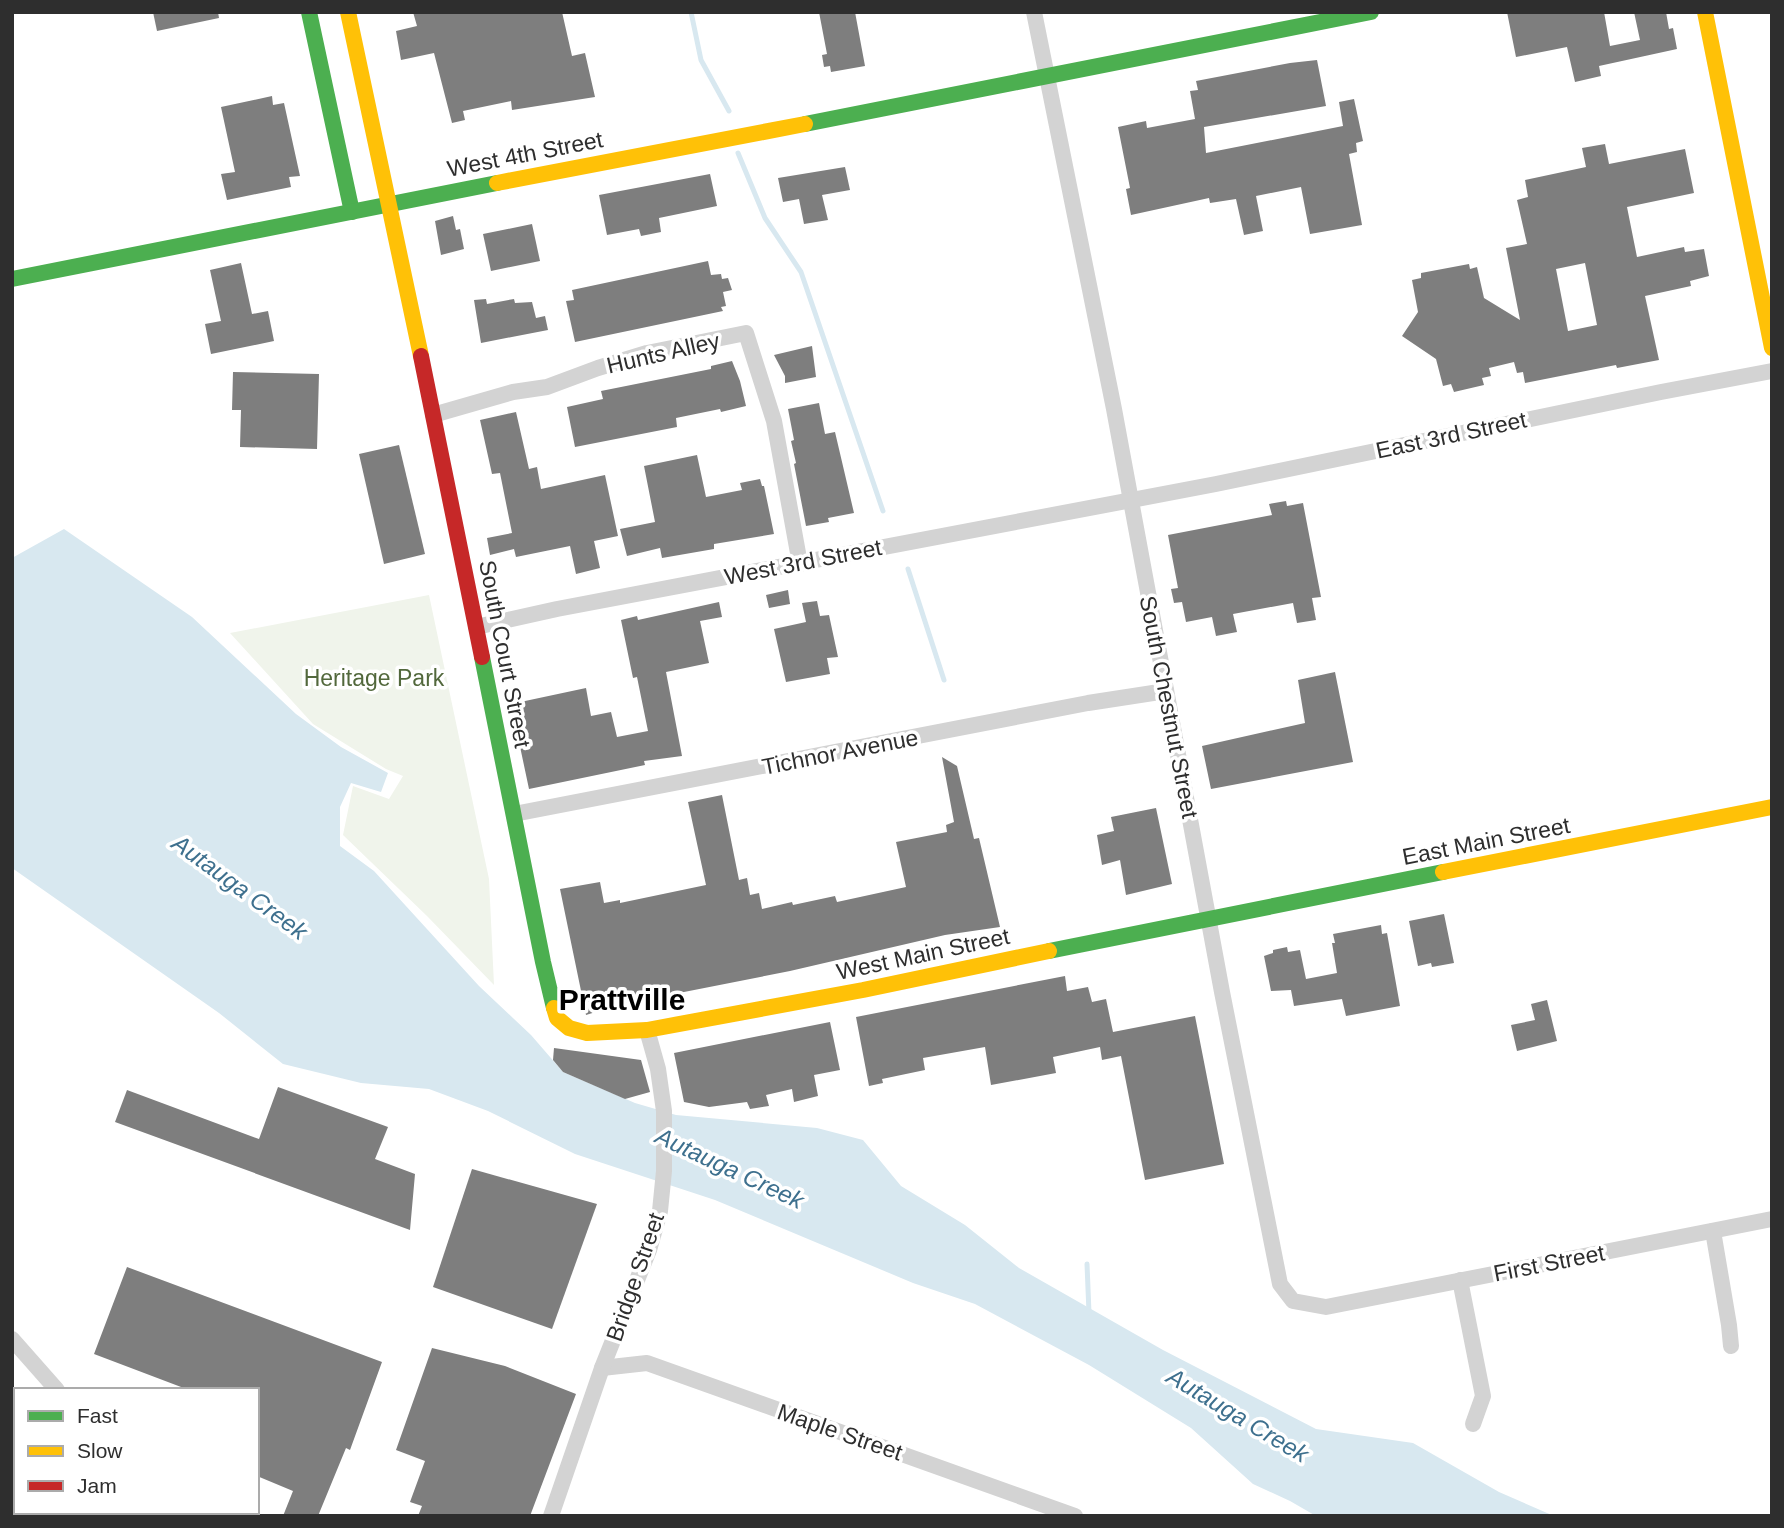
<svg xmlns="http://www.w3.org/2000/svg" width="1784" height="1528" font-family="Arial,sans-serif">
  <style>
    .green { fill: #f0f4eb }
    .water { fill: #d8e8f0 }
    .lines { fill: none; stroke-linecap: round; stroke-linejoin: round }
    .stream { stroke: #d8e8f0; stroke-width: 5 }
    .building { fill: #7e7e7e; fill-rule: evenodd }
    .street { stroke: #d3d3d3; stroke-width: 16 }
    .fast { stroke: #4caf50; stroke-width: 16 }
    .slow { stroke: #ffc107; stroke-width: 16 }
    .jam { stroke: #c62828; stroke-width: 16 }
    .labels { text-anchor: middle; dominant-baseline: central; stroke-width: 7; stroke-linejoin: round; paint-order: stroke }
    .street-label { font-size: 23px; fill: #2e2e2e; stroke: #fff }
    .park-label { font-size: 23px; fill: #52683c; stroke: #fff }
    .water-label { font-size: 24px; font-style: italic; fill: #3e708e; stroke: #fff }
    .district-label { font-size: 30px; font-weight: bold; fill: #000; stroke: #fff }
  </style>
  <rect width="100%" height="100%" fill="#fff"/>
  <path class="green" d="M429 595 489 879 494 985 427 916 343 835 353 786 389 799 403 776 386 769 313 724 230 633Z"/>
  <path class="water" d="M64 529 192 617 296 714 341 747 388 773 381 792 351 783 340 807V846L374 871 479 986 531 1035 563 1072 635 1103 676 1115 817 1128 863 1140 901 1186 965 1225 1019 1268 1163 1350 1316 1429 1413 1443 1499 1492 1554 1516H1316L1290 1501 1253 1484 1191 1428 1089 1365 975 1304 913 1283 715 1200 575 1154 488 1111 429 1089 361 1083 283 1064 219 1013 12 868V558Z"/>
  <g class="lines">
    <g class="stream">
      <path d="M691 12 701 60 729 111"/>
      <path d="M738 153 765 218 801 272 883 511"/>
      <path d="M908 569 944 680"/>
      <path d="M1087 1264 1089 1313"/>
    </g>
  </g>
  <g class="building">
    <path d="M153 12H218L219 18 157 31Z"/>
    <path d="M413 12H562L572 56 585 53 595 97 512 110 511 101 463 111 465 120 452 123 434 53 401 60 396 31 417 26Z"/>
    <path d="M819 12H855L865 66 831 72 830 66 824 67 822 55 827 54Z"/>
    <path d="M1507 12H1604L1610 46 1640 40 1634 12H1666L1669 29 1673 28 1677 49 1599 66 1601 76 1575 82 1567 47 1516 57Z"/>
    <path d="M1317 60 1326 106 1204 127 1206 153 1343 126 1339 102 1354 99 1363 141 1356 143 1357 152 1349 154 1362 225 1310 234 1301 187 1256 196 1263 231 1244 235 1236 199 1210 203 1209 198 1131 215 1126 189 1130 188 1118 127 1146 121 1147 128 1195 119 1190 91 1198 90 1196 81 1290 63Z"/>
    <path d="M272 96 273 105 284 103 300 176 289 177 291 187 227 200 221 174 235 172 221 107Z"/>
    <path d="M1605 144 1609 164 1685 149 1694 193 1627 207 1637 257 1684 247 1685 252 1704 249 1709 276 1690 281 1691 286 1645 296 1659 360 1617 368 1616 365 1525 383 1523 372 1517 373 1514 362 1489 368 1491 376 1482 378 1484 385 1454 392 1451 384 1443 386 1436 359 1402 336 1418 312 1412 280 1421 278V273L1469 264 1470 269 1477 267 1484 298 1520 320 1506 248 1527 244 1517 200 1528 197 1525 180 1586 167 1582 148ZM1585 263 1597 325 1568 331 1556 269Z"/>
    <path d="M845 167 850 190 822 195 828 220 804 224 799 199 783 202 778 178Z"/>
    <path d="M710 174 717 206 659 218 661 232 641 236 639 229 607 235 599 195Z"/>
    <path d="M453 216 456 230 460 229 464 249 441 255 435 221Z"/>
    <path d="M532 224 540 261 491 271 483 234Z"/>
    <path d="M708 261 711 275 721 274 722 279 728 278 732 290 723 292 726 306 721 307 723 311 575 342 566 301 574 300 572 290Z"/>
    <path d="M241 263 252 314 268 311 274 341 211 354 205 324 221 321 210 270Z"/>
    <path d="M486 299 487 304 514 299 515 303 532 302 536 318 545 316 548 330 481 343 474 300Z"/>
    <path d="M812 346 816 377 785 383V376L774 355Z"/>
    <path d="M732 361 740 381 746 406 721 412 720 409 676 418 677 427 575 447 567 407 603 399 601 391 711 369V366Z"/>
    <path d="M233 372 319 374 317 449 240 447 241 410H232Z"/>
    <path d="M819 403 825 434 835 432 854 513 828 518 829 522 806 526 794 464 796 463 791 441 794 440 788 409Z"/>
    <path d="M516 412 529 469 537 467 541 489 605 475 618 536 594 541 600 568 576 574 570 546 516 557 514 549 490 555 487 538 512 533 500 473 492 474 480 420Z"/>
    <path d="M399 445 425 554 384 564 359 454Z"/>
    <path d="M697 455 706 497 742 490 740 483 760 479 762 486H764L774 534 714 544V549L662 558 660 548 627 556 620 529 655 522 644 466Z"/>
    <path d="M1286 501 1287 506 1303 503 1321 597 1312 598 1316 620 1297 623 1293 603 1233 614 1237 632 1216 636 1212 617 1186 622 1182 602 1174 603 1171 589 1178 588 1168 535 1272 515 1269 504Z"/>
    <path d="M788 590 790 604 769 608 766 595Z"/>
    <path d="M817 601 820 616 829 615 838 657 827 658 830 674 786 682 774 629 806 622 802 603Z"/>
    <path d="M719 602 722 617 700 621 709 663 666 672 682 756 644 761 645 765 529 789 511 704 586 688 591 716 611 712 617 737 648 731 637 677 633 678 621 620 637 616 638 620Z"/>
    <path d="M1335 672 1353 762 1211 789 1202 746 1305 723 1298 680Z"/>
    <path d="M942 757 957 766 974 839 979 838 1000 927 945 935 790 971 618 1005 586 1015 560 889 600 882 604 903 620 900V903L706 885 688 802 722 795 739 880 747 878 750 895 759 893 762 909 792 902 793 905 835 896 837 902 906 887 896 842 947 832 946 825 954 822Z"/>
    <path d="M1156 808 1172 884 1126 895 1120 860 1102 865 1097 835 1114 831 1111 817Z"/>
    <path d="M1444 914 1454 963 1432 967 1431 963 1418 966 1409 921Z"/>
    <path d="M1381 925 1382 934 1387 933 1400 1006 1346 1016 1342 999 1294 1006 1291 990 1271 991 1264 956 1273 953V950L1287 947 1288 952 1300 950 1306 979 1337 973 1332 943H1335L1333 934Z"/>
    <path d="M1065 976 1067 991 1088 987 1092 1002 1106 999 1113 1032 1195 1016 1224 1164 1145 1180 1121 1056 1102 1060 1100 1047 1053 1057 1056 1073 991 1085 985 1047 923 1058 925 1070 882 1079 883 1083 869 1086 856 1017Z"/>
    <path d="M1547 1000 1557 1041 1517 1051 1511 1025 1535 1020 1531 1004Z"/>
    <path d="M830 1022 840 1070 814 1075 818 1096 794 1102 792 1089 766 1095 769 1106 750 1109 747 1102 709 1107 684 1102 674 1053Z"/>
    <path d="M554 1048 641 1060 650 1092 625 1099 563 1072 553 1060Z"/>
    <path d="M278 1087 388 1127 375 1159 415 1174 410 1230 115 1122 127 1090 259 1139Z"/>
    <path d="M472 1169 597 1204 552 1329 433 1287Z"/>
    <path d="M127 1267 382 1362 350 1450 346 1448 318 1516H283L293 1491 257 1476V1390H189L94 1354Z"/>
    <path d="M432 1348 505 1366 576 1394 530 1516H418L422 1506 410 1502 425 1461 396 1450Z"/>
  </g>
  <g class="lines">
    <g class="street">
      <path d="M1034 12 1114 409 1222 992 1280 1284 1293 1301 1326 1307 1772 1219"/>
      <path d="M433 415 513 392 547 387 598 368 647 353 746 333 774 421 800 564"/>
      <path d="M476 627 557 609 1216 484 1661 392 1772 371"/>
      <path d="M514 814 1088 703 1166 691"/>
      <path d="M1713 1231 1729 1325 1731 1346"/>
      <path d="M1460 1280 1483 1396 1473 1424"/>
      <path d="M12 1339 57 1390"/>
      <path d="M602 1368 647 1363 1075 1516"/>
      <path d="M164 1512 167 1516"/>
      <path d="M551 1516 602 1368 649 1250 660 1211 664 1171V1111L658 1069 647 1030"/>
    </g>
    <g class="fast">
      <path d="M309 12 352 212"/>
      <path d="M805 124 1371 12"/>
      <path d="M12 279 497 183"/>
      <path d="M482 657 543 962 554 1008"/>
      <path d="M1049 951 1443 872"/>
    </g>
    <g class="slow">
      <path d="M348 12 421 356"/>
      <path d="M1705 12 1772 348"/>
      <path d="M497 183 805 124"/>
      <path d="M1443 872 1772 807"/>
      <path d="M554 1008 557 1018 569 1028 587 1033 647 1030 863 990 1049 951"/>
    </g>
    <path class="jam" d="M421 356 482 657"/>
  </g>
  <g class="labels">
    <g class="street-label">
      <text transform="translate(525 154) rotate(-11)">West 4th Street</text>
      <text transform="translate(663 353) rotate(-13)">Hunts Alley</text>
      <text transform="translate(1451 435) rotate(-12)">East 3rd Street</text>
      <text transform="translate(803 562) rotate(-11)">West 3rd Street</text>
      <text transform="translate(505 654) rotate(79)">South Court Street</text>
      <text transform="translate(1169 707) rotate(79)">South Chestnut Street</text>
      <text transform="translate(840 752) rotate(-11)">Tichnor Avenue</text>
      <text transform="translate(1486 841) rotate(-11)">East Main Street</text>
      <text transform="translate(923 954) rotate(-12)">West Main Street</text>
      <text transform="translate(1549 1263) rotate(-11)">First Street</text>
      <text transform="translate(635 1277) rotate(-71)">Bridge Street</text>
      <text transform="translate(840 1432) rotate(19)">Maple Street</text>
    </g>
    <g class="park-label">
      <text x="374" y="678">Heritage Park</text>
    </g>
    <g class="water-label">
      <text transform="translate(240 887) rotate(36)">Autauga Creek</text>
      <text transform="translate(730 1168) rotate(25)">Autauga Creek</text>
      <text transform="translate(1238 1415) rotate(31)">Autauga Creek</text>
    </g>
    <g class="district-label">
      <text x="622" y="999">Prattville</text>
    </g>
  </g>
  <rect width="1784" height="1528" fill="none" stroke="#2e2e2e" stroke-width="28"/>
  <rect x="14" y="1388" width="245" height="126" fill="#ffffff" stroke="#ababab" stroke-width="2"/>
  <rect x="28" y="1411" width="35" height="10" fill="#4caf50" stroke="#ababab" stroke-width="2"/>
  <text x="77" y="1423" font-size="21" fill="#2e2e2e">Fast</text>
  <rect x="28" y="1446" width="35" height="10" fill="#ffc107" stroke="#ababab" stroke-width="2"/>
  <text x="77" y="1458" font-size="21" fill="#2e2e2e">Slow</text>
  <rect x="28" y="1481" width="35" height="10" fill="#c62828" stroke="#ababab" stroke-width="2"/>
  <text x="77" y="1493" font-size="21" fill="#2e2e2e">Jam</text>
</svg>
